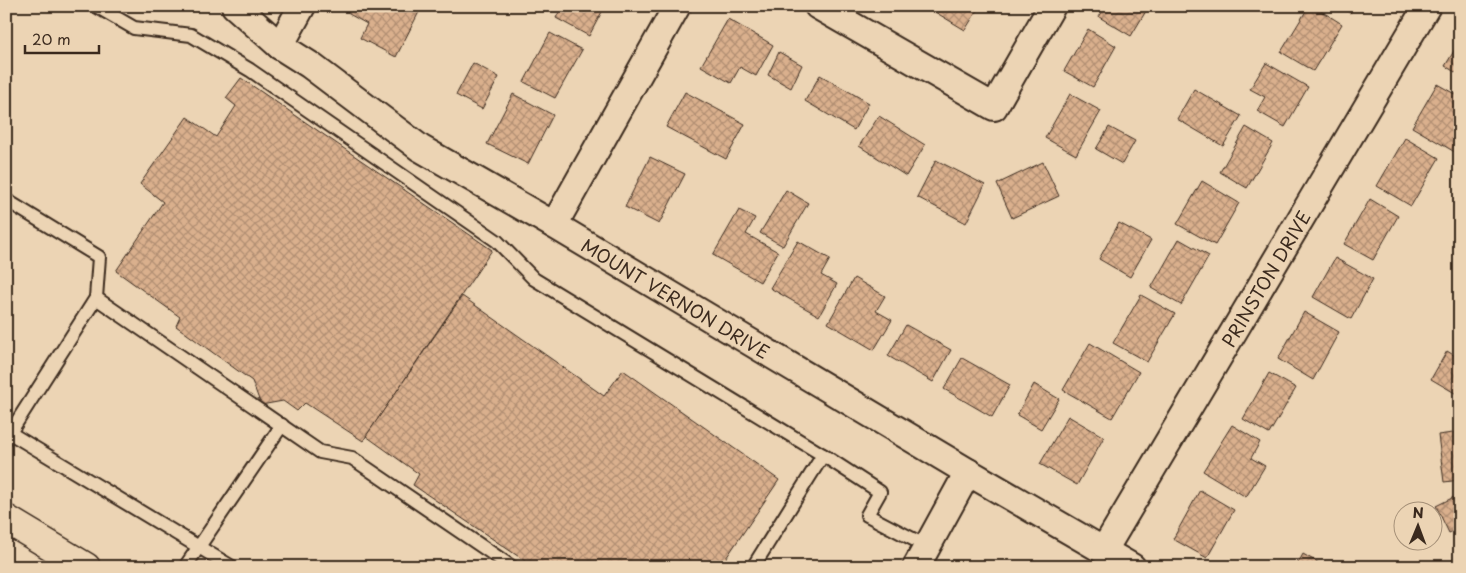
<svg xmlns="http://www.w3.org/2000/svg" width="1466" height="573" font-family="'Playpen Sans',sans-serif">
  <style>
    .building { fill: url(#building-cross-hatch); stroke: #3b2a1e }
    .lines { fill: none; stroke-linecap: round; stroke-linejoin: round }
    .lane-casing { stroke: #3b2a1e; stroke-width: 16 }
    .street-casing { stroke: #3b2a1e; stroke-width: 30 }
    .secondary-casing { stroke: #3b2a1e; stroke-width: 31 }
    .lane { stroke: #ecd4b4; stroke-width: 12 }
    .street { stroke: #ecd4b4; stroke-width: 26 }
    .secondary { stroke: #ecd4b4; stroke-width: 28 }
    .labels { text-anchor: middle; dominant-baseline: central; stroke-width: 4; stroke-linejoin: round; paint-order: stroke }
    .street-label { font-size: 18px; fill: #3b2a1e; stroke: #ecd4b4 }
  </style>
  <defs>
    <pattern id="building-cross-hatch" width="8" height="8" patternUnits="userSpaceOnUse" patternTransform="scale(1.25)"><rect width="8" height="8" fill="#dab08d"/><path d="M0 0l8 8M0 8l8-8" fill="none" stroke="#b28f73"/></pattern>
  </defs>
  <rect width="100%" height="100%" fill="#ecd4b4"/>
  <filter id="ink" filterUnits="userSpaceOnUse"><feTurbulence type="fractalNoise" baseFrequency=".02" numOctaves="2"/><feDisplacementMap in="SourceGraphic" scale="10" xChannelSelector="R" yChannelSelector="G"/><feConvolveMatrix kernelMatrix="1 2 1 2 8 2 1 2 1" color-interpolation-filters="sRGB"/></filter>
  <g filter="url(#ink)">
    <g class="building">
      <path d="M353 6H408L419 12 396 57 360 38 367 24 349 14Z"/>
      <path d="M562 6H605L589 36 556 18Z"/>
      <path d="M939 6H980L965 30 935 12Z"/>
      <path d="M1106 6H1149L1131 36 1099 17Z"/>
      <path d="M1309 6H1313L1342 24 1313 71 1281 52Z"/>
      <path d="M1338 6H1354L1350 13Z"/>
      <path d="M728 19 773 45 756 76 740 67 731 83 701 66Z"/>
      <path d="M1088 29 1116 46 1093 87 1064 71Z"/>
      <path d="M550 33 582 50 555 98 524 82Z"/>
      <path d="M1460 41V75L1445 66Z"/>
      <path d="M779 52 802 65 791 88 768 75Z"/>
      <path d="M473 63 499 77 482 109 456 95Z"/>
      <path d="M1266 63 1308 87 1285 127 1257 111 1265 97 1250 89Z"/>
      <path d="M820 75 869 103 854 130 805 101Z"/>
      <path d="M241 78 492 250 363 441 305 403 297 411 283 401 261 405 252 381 176 326 180 317 116 271 163 202 140 184 187 117 216 137 236 106 226 98Z"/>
      <path d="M1437 84 1460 97V155L1412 127Z"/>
      <path d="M1194 89 1241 116 1223 146 1177 119Z"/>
      <path d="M685 92 745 124 726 159 666 127Z"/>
      <path d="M513 94 553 115 528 164 487 144Z"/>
      <path d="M1070 94 1101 111 1076 155 1045 138Z"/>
      <path d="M879 116 925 145 906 176 859 146Z"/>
      <path d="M1109 127 1135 141 1122 164 1096 149Z"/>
      <path d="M1246 127 1273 143 1247 188 1220 172Z"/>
      <path d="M1405 138 1439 158 1411 206 1377 186Z"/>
      <path d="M650 157 685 174 659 224 625 207Z"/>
      <path d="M936 160 985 185 966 223 917 197Z"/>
      <path d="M1043 162 1059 196 1012 218 997 184Z"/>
      <path d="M1202 181 1239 203 1215 245 1177 224Z"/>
      <path d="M786 190 808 203 783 246 760 233Z"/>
      <path d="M1370 199 1398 216 1373 260 1344 244Z"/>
      <path d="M739 210 755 218 746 234 778 252 760 282 713 255Z"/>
      <path d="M1119 223 1151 240 1130 277 1099 259Z"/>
      <path d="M1179 239 1209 256 1181 305 1151 288Z"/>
      <path d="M798 241 830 259 821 275 837 284 819 316 770 288Z"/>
      <path d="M1335 258 1373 279 1351 319 1313 297Z"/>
      <path d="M854 278 885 296 876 311 892 320 874 350 828 323Z"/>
      <path d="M1141 295 1175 314 1147 362 1113 343Z"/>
      <path d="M462 296 604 396 623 370 779 480 720 567H560L555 564 553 567H534L413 485 419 474 366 436Z"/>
      <path d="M1304 312 1339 332 1313 380 1278 359Z"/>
      <path d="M906 325 951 350 933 382 888 356Z"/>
      <path d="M1090 343 1139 372 1112 418 1063 390Z"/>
      <path d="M1447 351 1460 359V396L1431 379Z"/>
      <path d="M962 358 1010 385 992 417 944 389Z"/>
      <path d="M1269 373 1296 388 1269 434 1243 419Z"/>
      <path d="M1034 384 1059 399 1041 429 1017 415Z"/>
      <path d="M1068 416 1104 437 1077 485 1040 464Z"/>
      <path d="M1232 425 1260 442 1251 458 1265 466 1246 497 1203 471Z"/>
      <path d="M1460 432V480L1444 482 1438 435Z"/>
      <path d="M1200 490 1234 510 1207 558 1173 539Z"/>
      <path d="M1458 495 1460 499V528L1449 533 1436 506Z"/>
      <path d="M1303 554 1326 567H1296Z"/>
    </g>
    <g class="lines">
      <defs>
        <g id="lane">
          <path d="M96 6 134 28 191 35 250 70 497 241 534 279 823 455"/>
          <path d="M6 200 99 257 96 298"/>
          <path d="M10 433 232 567"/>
          <path d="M6 439 96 298 320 452 352 458 512 567"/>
          <path d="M185 567 282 425"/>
          <path d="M753 567 823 455 880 492 867 515 928 547"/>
        </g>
        <g id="street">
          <path id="s1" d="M235 6 280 46 310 65 420 148 554 225 968 472 1132 567"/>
          <path d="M818 6 994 107 1052 6"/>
          <path d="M280 46 302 6"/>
          <path d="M554 225 677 6"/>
          <path id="s2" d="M1104 550 1427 6"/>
          <path d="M916 567 968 472"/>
        </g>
        <path id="secondary" d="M6 519 86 567"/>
      </defs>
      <use href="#lane" class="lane-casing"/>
      <use href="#street" class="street-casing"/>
      <use href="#secondary" class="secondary-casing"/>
      <use href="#lane" class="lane"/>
      <use href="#street" class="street"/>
      <use href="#secondary" class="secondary"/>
    </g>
  </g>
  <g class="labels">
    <g class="street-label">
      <text stroke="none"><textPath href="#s2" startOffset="316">PRINSTON DRIVE</textPath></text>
      <text stroke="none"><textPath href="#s1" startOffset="530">MOUNT VERNON DRIVE</textPath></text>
    </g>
  </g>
  <rect width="1466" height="573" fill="none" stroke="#ecd4b4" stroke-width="25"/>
  <rect x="12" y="12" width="1441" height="548" fill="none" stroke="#3b2a1e" stroke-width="2" filter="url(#ink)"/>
  <g transform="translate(1418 526) rotate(1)"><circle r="24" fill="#ecd4b4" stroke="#a59078"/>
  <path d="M0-4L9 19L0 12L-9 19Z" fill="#3b2a1e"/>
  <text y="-8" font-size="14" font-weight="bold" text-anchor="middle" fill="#3b2a1e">N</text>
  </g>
  <path d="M25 45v8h74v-8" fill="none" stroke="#3b2a1e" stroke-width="2.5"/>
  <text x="32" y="45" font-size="15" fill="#3b2a1e" stroke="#ecd4b4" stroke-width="4" paint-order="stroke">20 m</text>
</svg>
